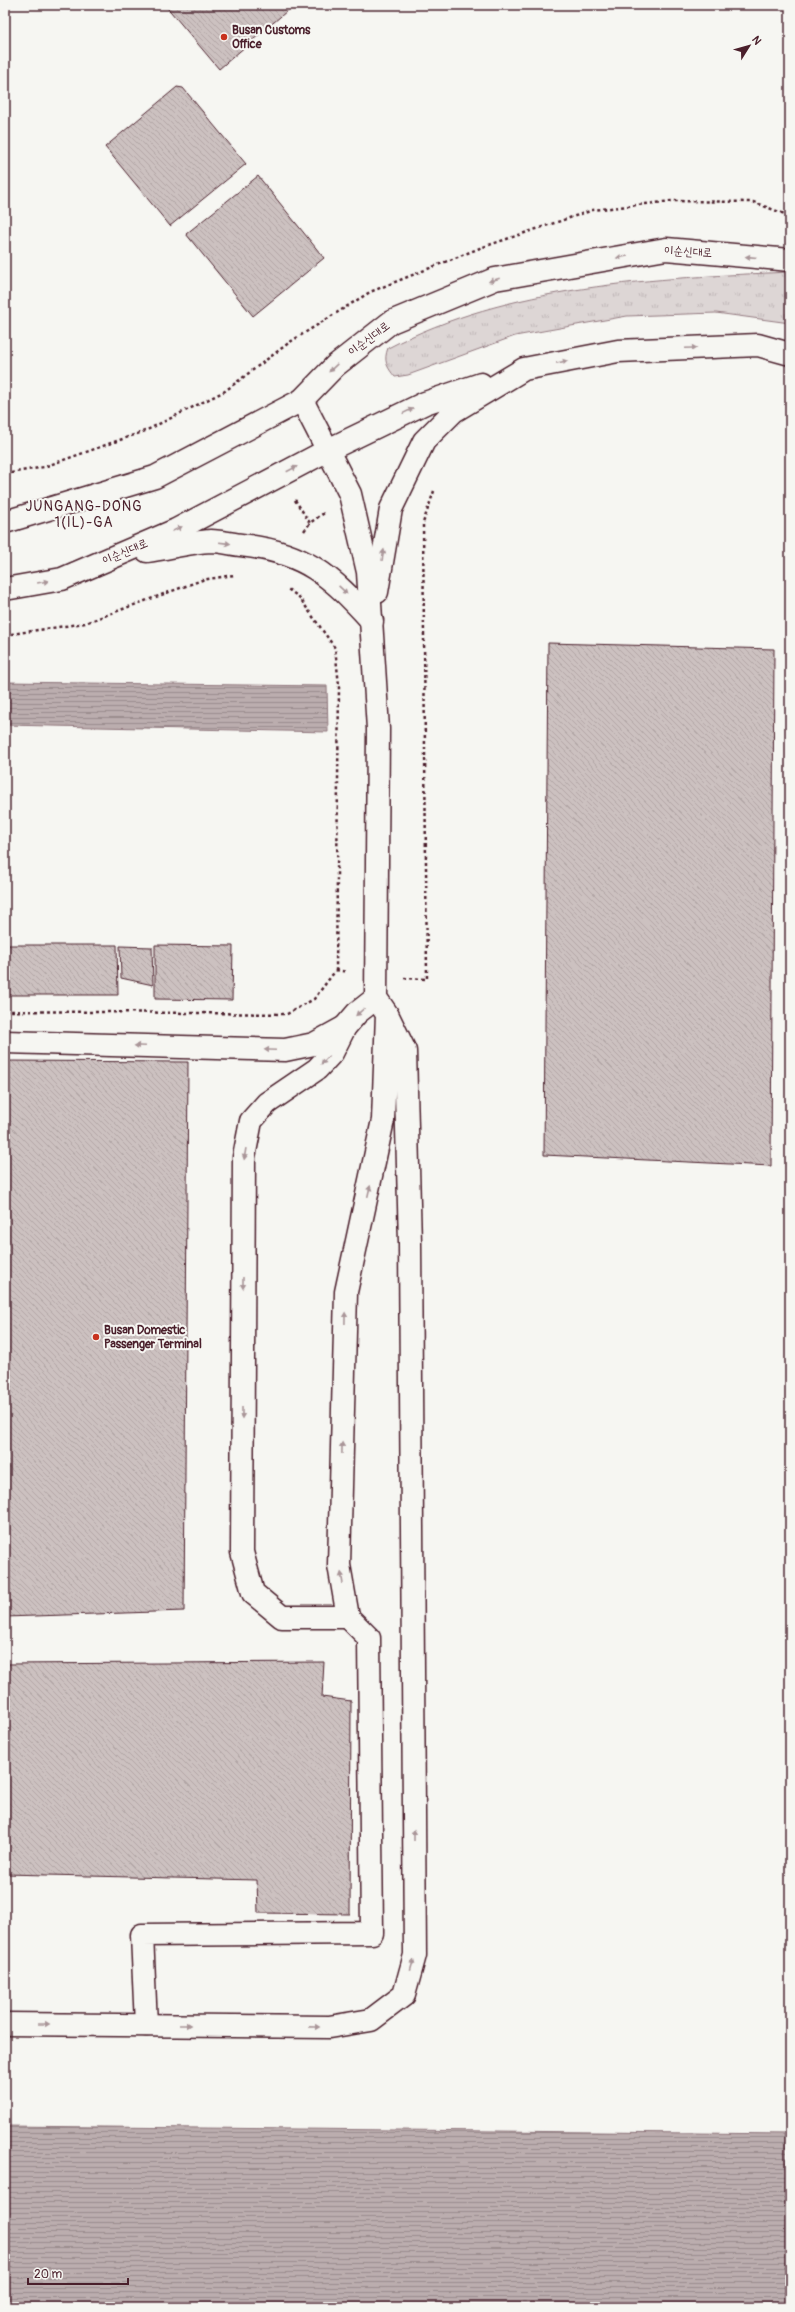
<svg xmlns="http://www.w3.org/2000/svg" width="795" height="2312" font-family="Pangolin,'Poor Story',sans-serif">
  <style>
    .grass { fill: url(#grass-tufts); stroke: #947a80 }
    .water { fill: url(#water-rules); stroke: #8e747a }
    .building { fill: url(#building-back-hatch); stroke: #4a1f2b }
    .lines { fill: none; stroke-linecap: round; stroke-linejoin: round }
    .minor-casing { stroke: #4a1f2b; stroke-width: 25 }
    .path { stroke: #4a1f2b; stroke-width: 2.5; stroke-dasharray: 3 3; stroke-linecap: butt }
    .minor { stroke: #f6f6f2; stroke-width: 22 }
    .oneway { fill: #a99598 }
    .poi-dot { fill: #c8321e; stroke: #f6f6f2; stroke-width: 1.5 }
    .labels { text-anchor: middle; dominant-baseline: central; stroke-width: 4; stroke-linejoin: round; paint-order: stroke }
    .poi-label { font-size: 12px; font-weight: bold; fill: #4a1f2b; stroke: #f6f6f2; text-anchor: start }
    .street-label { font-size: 12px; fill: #4a1f2b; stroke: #f6f6f2 }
    .quarter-label { font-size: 14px; letter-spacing: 1px; fill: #4a1f2b; stroke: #f6f6f2 }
  </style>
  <defs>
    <pattern id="grass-tufts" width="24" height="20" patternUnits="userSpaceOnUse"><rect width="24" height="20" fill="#ddd6d5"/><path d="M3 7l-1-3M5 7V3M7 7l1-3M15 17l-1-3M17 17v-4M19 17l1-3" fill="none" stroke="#bfb7b7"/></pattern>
    <pattern id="water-rules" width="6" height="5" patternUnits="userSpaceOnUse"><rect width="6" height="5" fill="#bbadae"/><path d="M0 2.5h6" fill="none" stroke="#9a8c8e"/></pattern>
    <pattern id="building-back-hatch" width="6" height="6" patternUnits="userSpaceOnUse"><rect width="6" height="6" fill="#ccc1c0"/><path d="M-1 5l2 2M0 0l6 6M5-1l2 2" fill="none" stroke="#b1a5a5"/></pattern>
  </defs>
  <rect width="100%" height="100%" fill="#f6f6f2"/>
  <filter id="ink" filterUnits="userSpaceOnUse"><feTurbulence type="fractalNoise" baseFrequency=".025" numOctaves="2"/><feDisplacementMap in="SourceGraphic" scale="8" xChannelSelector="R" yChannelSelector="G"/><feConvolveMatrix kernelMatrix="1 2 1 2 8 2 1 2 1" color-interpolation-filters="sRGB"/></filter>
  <g filter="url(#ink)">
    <path class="grass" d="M790 272V323L716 313 627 316 515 336 408 375 395 377C387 367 383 361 388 348 508 285 656 278 790 272Z"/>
    <g class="water">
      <path d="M5 682 327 686 328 732 5 725Z"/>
      <path d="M5 2126 790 2134V2307H5Z"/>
    </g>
    <g class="building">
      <path d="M165 5H294L219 69Z"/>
      <path d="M177 87 183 88 246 164 170 226 105 147Z"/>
      <path d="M258 176 324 258 253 316 186 234Z"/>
      <path d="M548 643 774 649 771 1166 544 1155Z"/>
      <path d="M5 945H117L118 995H5Z"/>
      <path d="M155 945 233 946 232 1000 155 999Z"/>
      <path d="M120 946 152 947 153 985 121 978Z"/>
      <path d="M5 1061 188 1062 184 1611 5 1617Z"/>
      <path d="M324 1662 322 1697 351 1701 350 1914 258 1913 257 1880 5 1874V1664Z"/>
    </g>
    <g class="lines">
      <defs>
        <g id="minor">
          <path d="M5 522 155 477 302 400 335 366 391 322 495 279 666 249 790 260"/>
          <path d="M147 551C168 548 190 542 211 541 221 541 232 544 241 545 305 552 330 575 372 621"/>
          <path d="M5 589 62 579 176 530 328 450 425 403 481 384"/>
          <path d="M377 592 391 509 424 441 454 411 524 369 618 351 758 345 790 354"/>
          <path d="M5 1042 285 1050 314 1044 345 1027"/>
          <path d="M348 1617H282L253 1593 242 1552 244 1157 251 1121 267 1103 317 1069 332 1053 345 1027 357 1013 376 998"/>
          <path d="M5 2024 329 2027 371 2020 404 1995 415 1955 410 1243 405 1051 388 1016"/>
          <path d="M146 2025 142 1935 372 1933 369 1638 348 1617 339 1565 346 1292 383 1120 387 1014 376 998 378 729 368 572 350 494 302 400"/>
        </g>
      </defs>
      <use href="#minor" class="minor-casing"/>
      <g class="path">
        <path d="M5 474 44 467 145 431 225 391 290 342 370 292 480 248 593 210 672 201 753 202 790 216"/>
        <path d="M295 500 310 523"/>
        <path d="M304 531 310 523 324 513"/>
        <path d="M5 635 85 623 202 580 234 575"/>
        <path d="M336 970 347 972"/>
        <path d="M404 978 427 979 423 523 434 491"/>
        <path d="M5 1011 287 1014 314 999 336 970 339 685 335 648 299 597 286 588"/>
      </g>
      <use href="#minor" class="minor"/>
    </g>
    <defs><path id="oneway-solid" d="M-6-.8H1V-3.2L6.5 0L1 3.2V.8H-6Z"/></defs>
    <g class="oneway">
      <use href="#oneway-solid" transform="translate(622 257) rotate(170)"/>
      <use href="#oneway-solid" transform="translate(751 257) rotate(-175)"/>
      <use href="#oneway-solid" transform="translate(494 280) rotate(163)"/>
      <use href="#oneway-solid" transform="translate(691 348) rotate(-2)"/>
      <use href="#oneway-solid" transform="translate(562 362) rotate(-11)"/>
      <use href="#oneway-solid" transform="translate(333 368) rotate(136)"/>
      <use href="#oneway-solid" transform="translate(408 411) rotate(-26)"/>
      <use href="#oneway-solid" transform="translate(292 469) rotate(-27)"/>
      <use href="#oneway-solid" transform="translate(177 529) rotate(-26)"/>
      <use href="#oneway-solid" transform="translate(225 543) rotate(7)"/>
      <use href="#oneway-solid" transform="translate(383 555) rotate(-80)"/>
      <use href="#oneway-solid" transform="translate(43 582) rotate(-10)"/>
      <use href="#oneway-solid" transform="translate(343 590) rotate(43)"/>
      <use href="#oneway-solid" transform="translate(360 1012) rotate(138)"/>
      <use href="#oneway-solid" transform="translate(140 1046) rotate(-178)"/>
      <use href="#oneway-solid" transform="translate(270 1050) rotate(-178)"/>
      <use href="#oneway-solid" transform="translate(325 1060) rotate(134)"/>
      <use href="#oneway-solid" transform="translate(245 1154) rotate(99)"/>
      <use href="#oneway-solid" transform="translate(369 1191) rotate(-77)"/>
      <use href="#oneway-solid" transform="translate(243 1283) rotate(90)"/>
      <use href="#oneway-solid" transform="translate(345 1318) rotate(-89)"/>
      <use href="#oneway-solid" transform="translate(242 1413) rotate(90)"/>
      <use href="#oneway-solid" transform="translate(342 1448) rotate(-89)"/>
      <use href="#oneway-solid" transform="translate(342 1578) rotate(-99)"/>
      <use href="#oneway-solid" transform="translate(414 1835) rotate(-90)"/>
      <use href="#oneway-solid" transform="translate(412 1965) rotate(-74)"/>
      <use href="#oneway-solid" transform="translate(44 2024)"/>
      <use href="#oneway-solid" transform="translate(185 2025)"/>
      <use href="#oneway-solid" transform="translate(314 2027) rotate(1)"/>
    </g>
  </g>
  <g class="poi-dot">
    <circle cx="224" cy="37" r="4"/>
    <circle cx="96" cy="1337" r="4"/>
  </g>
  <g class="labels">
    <g class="poi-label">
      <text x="232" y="30">Busan Customs<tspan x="232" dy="14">Office</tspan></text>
      <text x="104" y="1330">Busan Domestic<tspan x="104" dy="14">Passenger Terminal</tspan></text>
    </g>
    <g class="street-label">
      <text transform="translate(688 252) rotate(3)">이순신대로</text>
      <text transform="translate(369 339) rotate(-37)">이순신대로</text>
      <text transform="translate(125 552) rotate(-23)">이순신대로</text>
    </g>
    <g class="quarter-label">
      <text x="84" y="506">JUNGANG-DONG<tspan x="84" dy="16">1(IL)-GA</tspan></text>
    </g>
  </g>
  <rect width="795" height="2312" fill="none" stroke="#f6f6f2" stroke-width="20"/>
  <rect x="10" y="10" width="775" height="2292" fill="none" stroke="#4a1f2b" stroke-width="1.5" filter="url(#ink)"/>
  <g transform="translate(749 46) rotate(53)" stroke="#f6f6f2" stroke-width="3" paint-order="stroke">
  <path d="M0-3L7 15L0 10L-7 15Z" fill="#4a1f2b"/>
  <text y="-6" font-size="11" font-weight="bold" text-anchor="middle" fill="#4a1f2b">N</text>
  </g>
  <path d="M28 2278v6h100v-6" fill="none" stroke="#4a1f2b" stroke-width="2"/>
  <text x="34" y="2278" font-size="12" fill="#4a1f2b" stroke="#f6f6f2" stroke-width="3" paint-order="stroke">20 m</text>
</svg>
